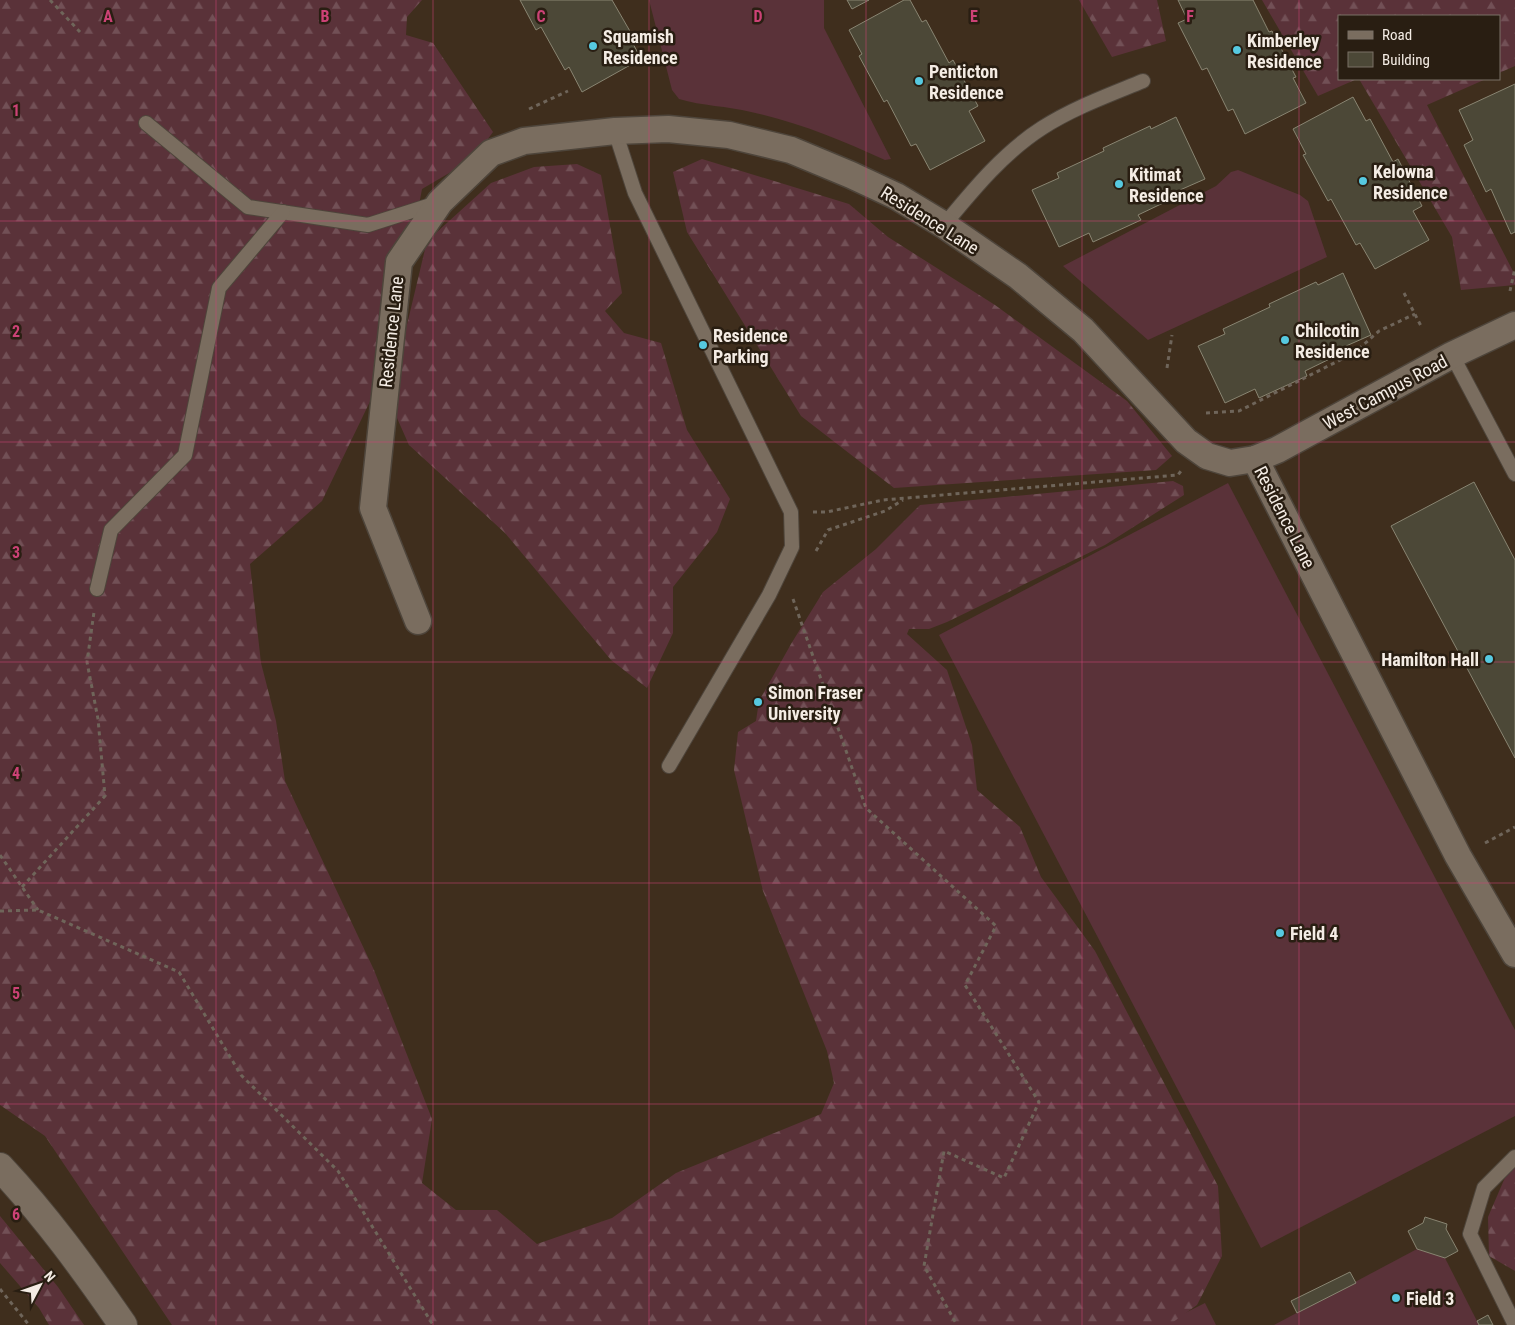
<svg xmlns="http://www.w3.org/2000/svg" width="1515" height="1325" font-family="'Roboto Condensed',sans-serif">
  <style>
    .built { fill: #3f2e1d; fill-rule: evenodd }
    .grass { fill: #5a3239 }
    .forest { fill: url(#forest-firs) }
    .building { fill: #4c4837; stroke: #898572 }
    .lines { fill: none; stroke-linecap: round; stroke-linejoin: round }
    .lane-casing { stroke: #4e453b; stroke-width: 16 }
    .street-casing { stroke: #4e453b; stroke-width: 29 }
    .secondary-casing { stroke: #4e453b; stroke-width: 30 }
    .path { stroke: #6f655a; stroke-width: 3; stroke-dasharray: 4 4; stroke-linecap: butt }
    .lane { stroke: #7a6d5f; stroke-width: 14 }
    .street { stroke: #7a6d5f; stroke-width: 26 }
    .secondary { stroke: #7a6d5f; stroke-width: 28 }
    .grid { fill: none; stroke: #cc4276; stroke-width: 1; stroke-opacity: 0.55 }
    .poi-dot { fill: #56c9e0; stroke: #291e12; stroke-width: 2 }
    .labels { text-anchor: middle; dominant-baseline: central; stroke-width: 5; stroke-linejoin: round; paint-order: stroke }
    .poi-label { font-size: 18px; font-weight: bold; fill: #f4ece4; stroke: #291e12; text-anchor: start }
    .street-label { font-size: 18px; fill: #f4ece4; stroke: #291e12 }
    .grid-label { font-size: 16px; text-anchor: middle; font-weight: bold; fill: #cc4276; stroke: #291e12; stroke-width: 5; stroke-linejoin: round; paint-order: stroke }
  </style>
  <defs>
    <pattern id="forest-firs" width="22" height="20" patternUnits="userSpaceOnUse" patternTransform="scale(1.25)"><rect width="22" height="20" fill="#5a3239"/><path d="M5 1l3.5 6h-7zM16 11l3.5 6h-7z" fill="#725056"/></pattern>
  </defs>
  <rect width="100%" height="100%" fill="#33271b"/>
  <path class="built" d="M0 0H1515V1325H0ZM1339 16H1499V79H1339Z"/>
  <g class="grass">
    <path d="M649 0H824V28L891 159 885 160C841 140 798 122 751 112 727 106 702 106 679 99L672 90Z"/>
    <path d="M1238 170 1300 195 1308 201 1327 257 1148 340 1063 266 1216 186 1231 172Z"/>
    <path d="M1228 483 1515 1030V1116L1261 1248 939 635Z"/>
    <path d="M1417 1249 1445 1258 1479 1325H1274Z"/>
    <path d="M1205 1303 1216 1325H1161Z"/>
  </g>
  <g class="forest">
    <path d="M0 0H422L407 17 406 35 433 43 493 132 473 159 422 189 389 362 322 501 250 564 261 663 276 721 285 781 374 970 432 1119 422 1183 456 1210H497L537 1244 612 1218 676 1173 821 1114 834 1083 827 1051 763 891 734 770 738 732 756 721 759 701 791 644 823 592 876 549 920 505 1173 481 1183 486 1184 495 1105 545 947 622 929 629H909L907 634 947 670 972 745 977 790 1020 827 1041 877 1095 951 1218 1186 1222 1256 1197 1305 1169 1325H172L45 1136 0 1105Z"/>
    <path d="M1079 0H1157L1166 41 1112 57Z"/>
    <path d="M1262 0H1515V66L1499 73V16H1339V79H1357L1318 96Z"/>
    <path d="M1359 79H1486L1427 105 1515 275V285L1461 290 1452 237Z"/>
    <path d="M702 159 849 204 888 237 995 305 1127 401 1172 456 1156 470 894 488 801 416 687 232 673 172Z"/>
    <path d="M577 164 601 175 622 293 605 311 624 333 661 343 687 430 730 499 717 532 673 587V633L647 688 611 660 505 533 409 445 389 400 427 241 491 183 534 167Z"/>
    <path d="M1513 1159H1515V1271L1489 1256 1488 1217Z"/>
    <path d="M0 1216 58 1287 84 1325H49L39 1308 0 1263Z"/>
  </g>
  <g class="building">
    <path d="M520 0H612L631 33 628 34 641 59 582 92 569 67 565 70 541 27 536 30Z"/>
    <path d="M847 0H869L852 9Z"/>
    <path d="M904 0H910L922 22 926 20 949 63 953 60 978 106 969 111 985 141 930 170 916 144 911 146 887 100 884 102 859 56 862 54 849 30Z"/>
    <path d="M1178 0H1253L1269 32 1272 31 1296 77 1293 78 1306 103 1245 134 1233 109 1228 111 1207 68 1202 70 1178 23 1187 19Z"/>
    <path d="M1515 84V232L1511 234 1491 189 1486 192 1464 145 1473 140 1459 110Z"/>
    <path d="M1353 97 1366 121 1370 119 1393 162 1398 159 1422 206 1413 211 1429 240 1375 269 1360 243 1356 245 1331 199 1328 201 1303 155 1306 154 1293 129Z"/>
    <path d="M1176 117 1205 179 1180 190 1182 194 1138 215 1141 220 1093 242 1089 233 1059 247 1032 190 1059 178 1057 173 1104 151 1103 148 1150 126 1151 129Z"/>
    <path d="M1343 273 1371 335 1346 346 1348 350 1305 371 1307 376 1259 398 1255 389 1225 403 1198 346 1225 334 1223 329 1270 307 1269 304 1316 282 1318 285Z"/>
    <path d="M1474 482 1515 560V758L1391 526Z"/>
    <path d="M1425 1217 1447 1224 1446 1229 1458 1251 1445 1258 1417 1249 1408 1231 1423 1223Z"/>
    <path d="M1350 1272 1356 1283 1297 1313 1291 1301Z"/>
    <path d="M1488 1315 1493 1325H1479L1477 1321Z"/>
  </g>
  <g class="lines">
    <defs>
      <g id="lane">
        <path d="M146 123 248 207 368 225 437 203"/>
        <path d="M615 131 635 193 791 512 792 547 769 595 669 766"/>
        <path d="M944 225C973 190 1003 153 1042 128 1073 108 1109 95 1143 81"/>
        <path d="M1452 355 1515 474"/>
        <path d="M97 589 111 530 185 455 219 288 283 212"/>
        <path d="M1515 1325 1470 1234 1484 1188 1515 1157"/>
      </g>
      <g id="street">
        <path d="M1255 459 1458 856 1515 954"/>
        <path d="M418 621 373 508 399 262 440 202 491 153 524 141 615 131 668 129 729 135 791 150 851 175 896 196 944 225 1018 276 1083 330 1186 441 1207 456 1230 463 1255 459 1277 450 1452 355 1515 325"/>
      </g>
      <path id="secondary" d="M0 1167C46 1216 85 1270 123 1325"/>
    </defs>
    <use href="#lane" class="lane-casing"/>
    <use href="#street" class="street-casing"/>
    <use href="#secondary" class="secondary-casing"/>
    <g class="path">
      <path d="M50 0 80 32"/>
      <path d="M529 109 568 91"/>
      <path d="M1510 291 1515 268"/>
      <path d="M1404 293 1421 326"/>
      <path d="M1167 368 1172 335"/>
      <path d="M1206 413 1239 411 1354 353 1379 331 1415 314"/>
      <path d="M813 512H827L883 500 1178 475 1181 471"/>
      <path d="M816 551 828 530 885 511 903 500"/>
      <path d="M793 599 866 808 996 926 965 985 1039 1102 1004 1178 944 1151 924 1266 957 1325"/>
      <path d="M1485 843 1515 827"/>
      <path d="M0 855 38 910"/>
      <path d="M22 887 105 796 98 719 87 662 94 612"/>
      <path d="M0 911 38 910 179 972 241 1075 338 1171 433 1325"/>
      <path d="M0 1289 29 1325"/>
    </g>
    <use href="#lane" class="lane"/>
    <use href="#street" class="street"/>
    <use href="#secondary" class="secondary"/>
  </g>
  <path class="grid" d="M216 0V1325M433 0V1325M649 0V1325M866 0V1325M1082 0V1325M1299 0V1325M0 221H1515M0 442H1515M0 662H1515M0 883H1515M0 1104H1515"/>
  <g class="poi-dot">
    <circle cx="593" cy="46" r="5"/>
    <circle cx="1237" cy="50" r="5"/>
    <circle cx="919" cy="81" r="5"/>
    <circle cx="1363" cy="181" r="5"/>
    <circle cx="1119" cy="184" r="5"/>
    <circle cx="1285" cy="340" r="5"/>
    <circle cx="703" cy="345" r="5"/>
    <circle cx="1489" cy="659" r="5"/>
    <circle cx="758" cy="702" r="5"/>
    <circle cx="1280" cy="933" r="5"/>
    <circle cx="1396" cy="1298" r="5"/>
  </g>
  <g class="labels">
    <g class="poi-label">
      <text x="603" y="36">Squamish<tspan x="603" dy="21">Residence</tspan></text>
      <text x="1247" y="40">Kimberley<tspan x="1247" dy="21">Residence</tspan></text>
      <text x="929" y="71">Penticton<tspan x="929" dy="21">Residence</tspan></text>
      <text x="1373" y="171">Kelowna<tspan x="1373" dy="21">Residence</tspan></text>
      <text x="1129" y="174">Kitimat<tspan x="1129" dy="21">Residence</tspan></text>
      <text x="1295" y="330">Chilcotin<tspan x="1295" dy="21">Residence</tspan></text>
      <text x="713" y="335">Residence<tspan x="713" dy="21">Parking</tspan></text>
      <text x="1479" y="659" text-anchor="end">Hamilton Hall</text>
      <text x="768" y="692">Simon Fraser<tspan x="768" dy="21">University</tspan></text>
      <text x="1290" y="933">Field 4</text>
      <text x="1406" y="1298">Field 3</text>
    </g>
    <g class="street-label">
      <text transform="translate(930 220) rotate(32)">Residence Lane</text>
      <text transform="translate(391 332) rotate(-84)">Residence Lane</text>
      <text transform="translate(1385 392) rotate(-28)">West Campus Road</text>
      <text transform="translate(1285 517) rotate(63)">Residence Lane</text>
    </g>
  </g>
  <g class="grid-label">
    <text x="108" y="22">A</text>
    <text x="325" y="22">B</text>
    <text x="541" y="22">C</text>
    <text x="758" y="22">D</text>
    <text x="974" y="22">E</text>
    <text x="1190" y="22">F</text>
    <text x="16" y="116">1</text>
    <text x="16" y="337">2</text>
    <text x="16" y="558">3</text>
    <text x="16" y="779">4</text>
    <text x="16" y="999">5</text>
    <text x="16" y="1220">6</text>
  </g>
  <rect x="1338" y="15" width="162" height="65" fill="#291e12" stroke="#7a7066"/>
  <rect x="1348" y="31" width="25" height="8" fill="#7a6d5f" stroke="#7a7066"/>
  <text x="1382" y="40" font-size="15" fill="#f4ece4">Road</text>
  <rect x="1348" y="52" width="25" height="15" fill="#4c4837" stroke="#7a7066"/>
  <text x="1382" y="65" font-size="15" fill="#f4ece4">Building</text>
  <g transform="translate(40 1285) rotate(49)" stroke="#291e12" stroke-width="4" paint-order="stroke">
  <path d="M0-4L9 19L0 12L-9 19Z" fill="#f4ece4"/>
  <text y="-8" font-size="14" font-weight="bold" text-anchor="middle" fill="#f4ece4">N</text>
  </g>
</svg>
